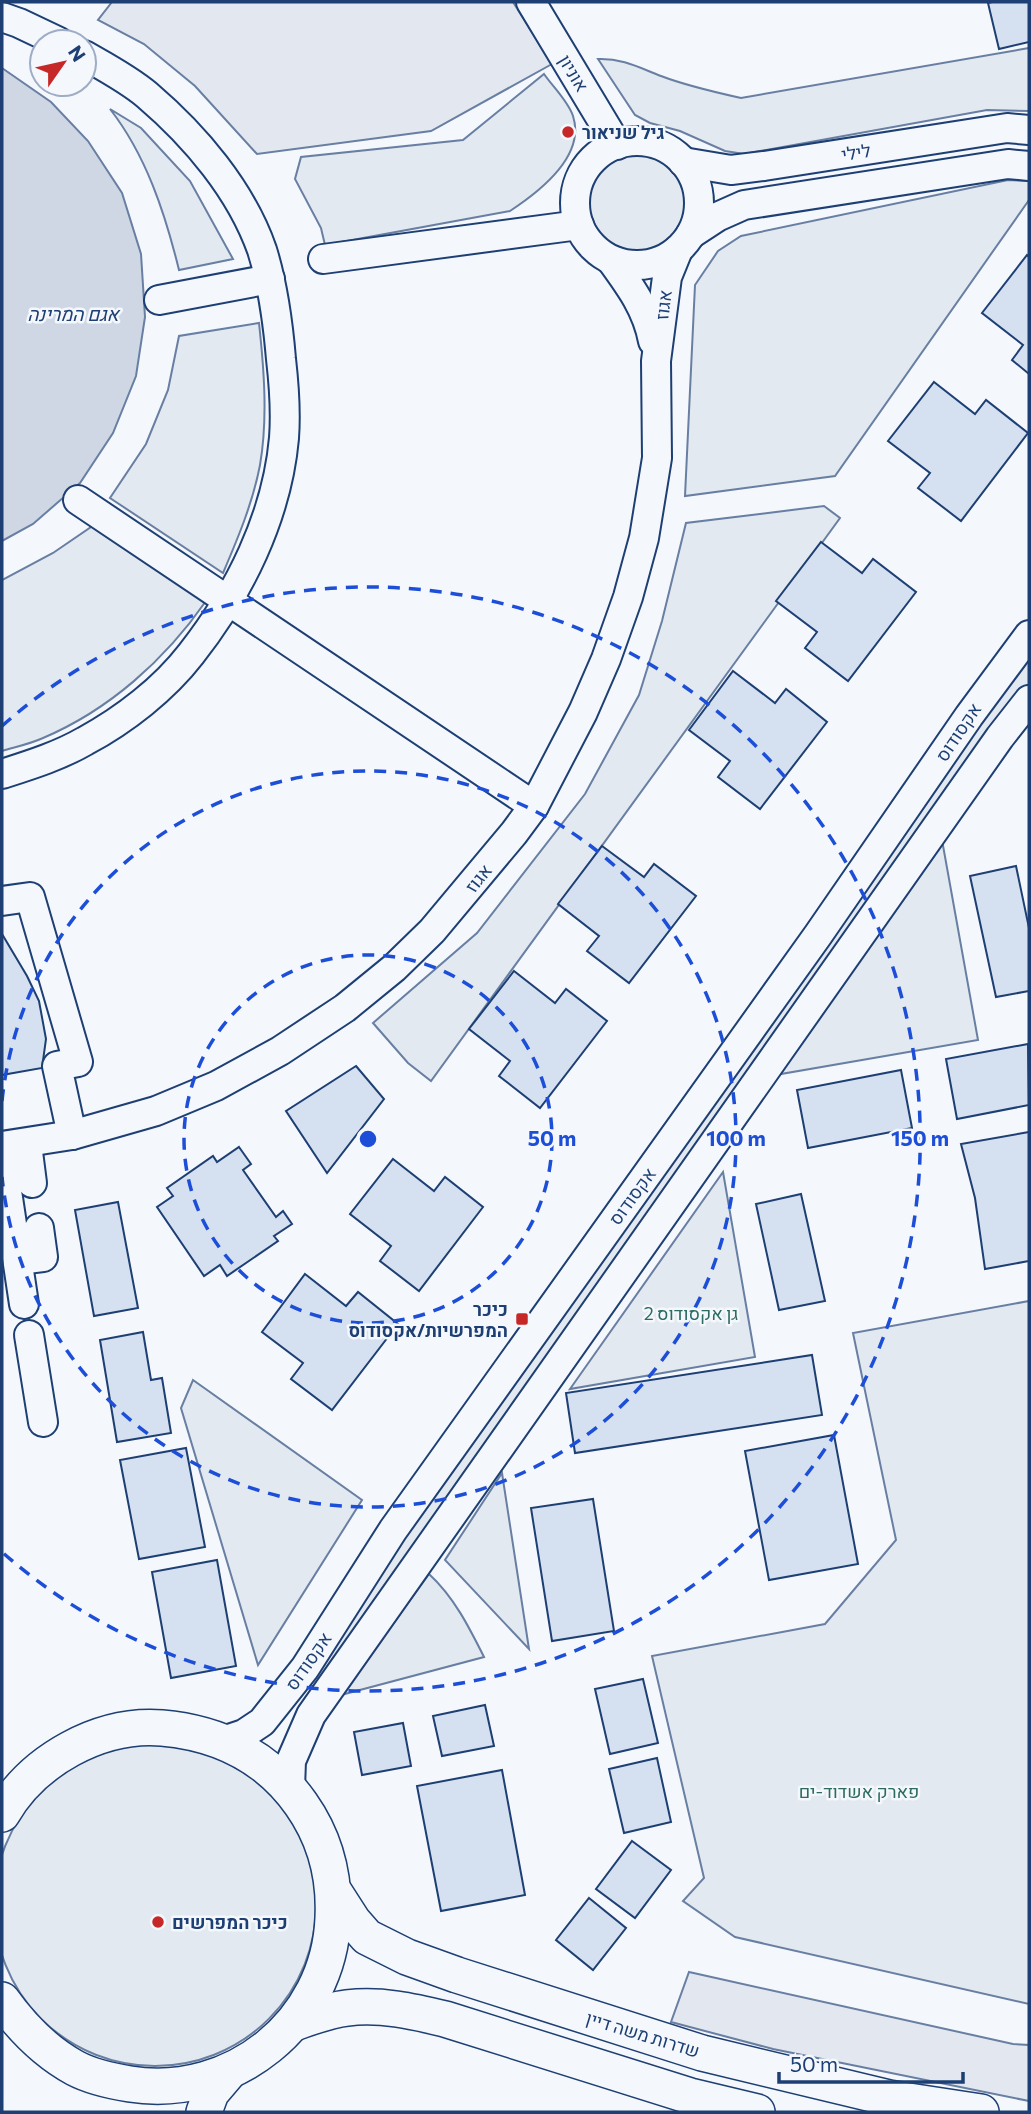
<svg xmlns="http://www.w3.org/2000/svg" width="1031" height="2114" font-family="Commissioner,Heebo,sans-serif">
  <style>
    .green { fill: #e3e9f0; stroke: #687fa3; stroke-width: 2 }
    .parking { fill: #e3e8f0; stroke: #687fa3; stroke-width: 2 }
    .water { fill: #cfd7e4; stroke: #687fa3; stroke-width: 2 }
    .building { fill: #d5e0f0; stroke: #1d3f73; stroke-width: 2 }
    .lines { fill: none; stroke-linecap: round; stroke-linejoin: round }
    .minor-casing { stroke: #1d3f73; stroke-width: 32 }
    .major-casing { stroke: #1d3f73; stroke-width: 38 }
    .minor { stroke: #f4f7fb; stroke-width: 28 }
    .major { stroke: #f4f7fb; stroke-width: 35 }
    .ring { fill: none; stroke: #1d4ed8; stroke-width: 3.5; stroke-dasharray: 12 9 }
    .poi-dot { fill: #c62828; stroke: #f4f7fb; stroke-width: 2.5 }
    .labels { text-anchor: middle; dominant-baseline: central; stroke-width: 5; stroke-linejoin: round; paint-order: stroke }
    .street-label { font-size: 18px; fill: #1d3f73; stroke: #f4f7fb }
    .poi-label { font-size: 18px; font-weight: bold; fill: #1d3f73; stroke: #f4f7fb; text-anchor: start }
    .park-label { font-size: 18px; fill: #2c6c60; stroke: #f4f7fb }
    .water-label { font-size: 19px; font-style: italic; fill: #1d3f73; stroke: #f4f7fb }
    .centre { fill: #1d4ed8; stroke: #f4f7fb; stroke-width: 3.5 }
    .ring-label { font-size: 21px; text-anchor: middle; font-weight: bold; fill: #1d4ed8; stroke: #f4f7fb; stroke-width: 5; stroke-linejoin: round; paint-order: stroke }
  </style>
  <rect width="100%" height="100%" fill="#f4f7fb"/>
  <g class="green">
    <path d="M1029 48V111L987 110 744 154 725 151 680 131 650 123 635 115 598 59C622 58 640 68 661 76 687 86 714 92 741 98Z"/>
    <path d="M544 74C553 87 568 101 573 116 586 156 539 192 510 211L325 245 321 228 295 179 301 157 463 140Z"/>
    <path d="M110 109 141 128 190 181 233 259 179 270C165 213 146 155 110 109Z"/>
    <circle cx="637" cy="203" r="52"/>
    <path d="M1008 180 1029 181V200L835 476 685 496 695 285 718 251 741 236Z"/>
    <path d="M259 323C264 369 268 419 260 465 253 502 238 538 223 573L110 498 146 444 168 390 179 336Z"/>
    <path d="M824 506 840 518 431 1081 408 1063 373 1023 477 933 585 794 639 695 662 621 686 523Z"/>
    <path d="M94 525 206 601C165 660 109 710 43 738 30 744 15 747 2 751V580L53 553Z"/>
    <path d="M1029 656V688L316 1688 307 1683 383 1557 925 781Z"/>
    <path d="M942 840 978 1040 775 1075Z"/>
    <path d="M723 1172 755 1357 570 1389Z"/>
    <path d="M1029 1301V2004L735 1937 683 1901 704 1878 652 1656 825 1624 896 1540 853 1333Z"/>
    <path d="M193 1380 362 1500 258 1665 181 1408Z"/>
    <path d="M502 1473 529 1649 445 1560Z"/>
    <path d="M429 1574C454 1597 469 1627 484 1657L341 1695Z"/>
    <circle cx="155" cy="1905" r="161"/>
  </g>
  <g class="parking">
    <path d="M112 2H513L552 64 431 131 257 154 195 86 144 44 98 20Z"/>
    <path d="M689 1972 1013 2044 1029 2045V2101L773 2049 671 2022Z"/>
  </g>
  <path class="water" d="M2 68 51 102 88 141 122 193 141 254 145 317 136 376 113 433 80 483 33 524 2 541Z"/>
  <g class="building">
    <path d="M992 2H1029V42L999 49 988 3Z"/>
    <path d="M1027 255 1029 257V374L1012 360 1023 345 982 313Z"/>
    <path d="M934 382 975 414 986 400 1028 433 961 521 918 488 930 473 888 441Z"/>
    <path d="M821 542 862 573 873 559 916 592 848 681 805 648 817 632 776 601Z"/>
    <path d="M733 671 775 703 786 689 827 722 760 809 718 777 730 761 689 730Z"/>
    <path d="M602 846 644 877 654 864 696 896 629 983 587 951 599 936 558 904Z"/>
    <path d="M1016 866 1029 928V991L996 997 970 876Z"/>
    <path d="M2 934 27 976 39 1001 46 1039 42 1068 2 1075Z"/>
    <path d="M514 971 555 1003 566 989 607 1021 540 1108 499 1076 510 1061 469 1029Z"/>
    <path d="M1028 1044 1029 1105 957 1119 946 1059Z"/>
    <path d="M356 1066 384 1099 327 1173 286 1111Z"/>
    <path d="M901 1070 912 1128 808 1148 797 1090Z"/>
    <path d="M1029 1132V1261L985 1269 975 1198 961 1144Z"/>
    <path d="M239 1147 251 1164 243 1170 276 1217 283 1211 292 1224 274 1236 278 1241 227 1276 220 1265 204 1276 157 1207 173 1196 167 1188 213 1156 217 1162Z"/>
    <path d="M393 1159 434 1191 445 1177 483 1207 419 1291 380 1261 391 1246 350 1214Z"/>
    <path d="M801 1194 825 1301 779 1310 756 1204Z"/>
    <path d="M118 1202 138 1308 94 1316 75 1210Z"/>
    <path d="M305 1274 346 1306 358 1292 398 1324 332 1410 291 1379 303 1363 262 1332Z"/>
    <path d="M143 1332 151 1380 162 1378 171 1433 117 1442 100 1340Z"/>
    <path d="M812 1355 822 1415 575 1453 566 1393Z"/>
    <path d="M834 1435 858 1564 769 1580 745 1451Z"/>
    <path d="M186 1448 205 1547 139 1559 120 1460Z"/>
    <path d="M593 1499 614 1631 552 1641 531 1508Z"/>
    <path d="M217 1560 236 1666 171 1678 152 1572Z"/>
    <path d="M643 1679 658 1743 610 1754 595 1689Z"/>
    <path d="M485 1705 494 1746 442 1756 433 1716Z"/>
    <path d="M403 1723 411 1766 362 1775 354 1732Z"/>
    <path d="M657 1758 671 1822 624 1833 609 1769Z"/>
    <path d="M502 1770 525 1895 441 1911 417 1786Z"/>
    <path d="M632 1841 671 1870 635 1918 596 1889Z"/>
    <path d="M589 1898 626 1928 593 1970 556 1940Z"/>
  </g>
  <g class="lines">
    <defs>
      <g id="minor">
        <path d="M531 2 617 145"/>
        <path d="M2 17 19 23 59 42"/>
        <circle cx="637" cy="203" r="62"/>
        <path d="M683 162 731 170 764 166 1007 128 1029 130"/>
        <path d="M691 234 717 217 744 205 1008 164 1029 166"/>
        <path d="M323 259 579 225"/>
        <path d="M611 260C630 286 647 309 653 341"/>
        <path d="M159 300 270 279"/>
        <path d="M78 500 534 806"/>
        <path d="M2 774C30 765 59 756 85 741 124 720 164 689 191 654 239 593 277 517 284 438 286 412 284 385 281 359 278 323 273 285 262 250 241 190 195 136 147 95 128 79 105 67 84 55"/>
        <path d="M2 901 30 897 78 1062 57 1066 72 1135"/>
        <path d="M27 1144 32 1183"/>
        <path d="M2 1146 72 1135 156 1111 216 1086 280 1051 345 1008 394 968 432 931 514 833 534 806 583 712 606 659 628 597 644 538 657 458 656 361 667 277 678 250"/>
        <path d="M2 1158 24 1304"/>
        <path d="M18 1260 43 1257 39 1228"/>
        <path d="M29 1335 43 1422"/>
        <path d="M223 1741 244 1734 262 1722 305 1668 393 1530 818 935 969 716 1029 635"/>
        <path d="M290 1788 291 1761 311 1715 1000 737 1029 700"/>
      </g>
      <g id="major">
        <path d="M2 1814C33 1760 100 1723 162 1728 219 1733 268 1757 301 1804 325 1838 335 1877 333 1918 329 2023 233 2100 130 2084 111 2081 92 2077 75 2068 44 2051 22 2028 2 2000"/>
        <path d="M335 1893 353 1921 367 1937 407 1957 457 1975 702 2053 889 2098 981 2112"/>
        <path d="M294 2023C311 2017 329 2010 347 2008 381 2004 412 2011 445 2019L690 2096 757 2112"/>
        <path d="M204 2112 211 2093 228 2073"/>
      </g>
    </defs>
    <use href="#minor" class="minor-casing"/>
    <use href="#major" class="major-casing"/>
    <use href="#minor" class="minor"/>
    <use href="#major" class="major"/>
  </g>
  <g class="ring">
    <circle cx="368" cy="1139" r="184"/>
    <path d="M2 1101A368 368 0 1 1 2 1177"/>
    <path d="M2 726A552 552 0 1 1 2 1552"/>
  </g>
  <g class="poi-dot">
    <circle cx="568" cy="132" r="7"/>
    <rect x="515" y="1312" width="14" height="14" rx="3.5"/>
    <circle cx="158" cy="1922" r="7"/>
  </g>
  <g class="labels">
    <g class="street-label">
      <text transform="translate(574 73) rotate(59)">אוניון</text>
      <text transform="translate(856 152) rotate(-9)">לילי</text>
      <text transform="translate(663 305) rotate(-83)">אגוז</text>
      <text transform="translate(958 732) rotate(-56)">אקסודוס</text>
      <text transform="translate(478 878) rotate(-51)">אגוז</text>
      <text transform="translate(632 1196) rotate(-54)">אקסודוס</text>
      <text transform="translate(308 1661) rotate(-55)">אקסודוס</text>
      <text transform="translate(643 2034) rotate(17)">שדרות משה דיין</text>
    </g>
    <g class="poi-label">
      <text x="582" y="132">גיל שניאור</text>
      <text x="508" y="1309" text-anchor="end">כיכר<tspan x="508" dy="21">המפרשיות/אקסודוס</tspan></text>
      <text x="172" y="1922">כיכר המפרשים</text>
    </g>
    <g class="park-label">
      <text x="691" y="1313">גן אקסודוס 2</text>
      <text x="859" y="1791">פארק אשדוד-ים</text>
    </g>
    <g class="water-label">
      <text x="73" y="313">אגם המרינה</text>
    </g>
  </g>
  <circle cx="368" cy="1139" r="10" class="centre"/>
  <g class="ring-label">
    <text x="552" y="1146">50 m</text>
    <text x="736" y="1146">100 m</text>
    <text x="920" y="1146">150 m</text>
  </g>
  <rect width="1031" height="2114" fill="none" stroke="#1d3f73" stroke-width="7"/>
  <g transform="translate(63 63) rotate(56)"><circle r="33" fill="#f4f7fb" stroke="#9eadc5" stroke-width="2"/>
  <path d="M0-5L12 26L0 18L-12 26Z" fill="#c62828"/>
  <text y="-10" font-size="19" font-weight="bold" text-anchor="middle" fill="#1d3f73">N</text>
  </g>
  <path d="M779 2072v10h184v-10" fill="none" stroke="#1d3f73" stroke-width="3.5"/>
  <text x="790" y="2072" font-size="21" fill="#1d3f73" stroke="#f4f7fb" stroke-width="5" paint-order="stroke">50 m</text>
</svg>
